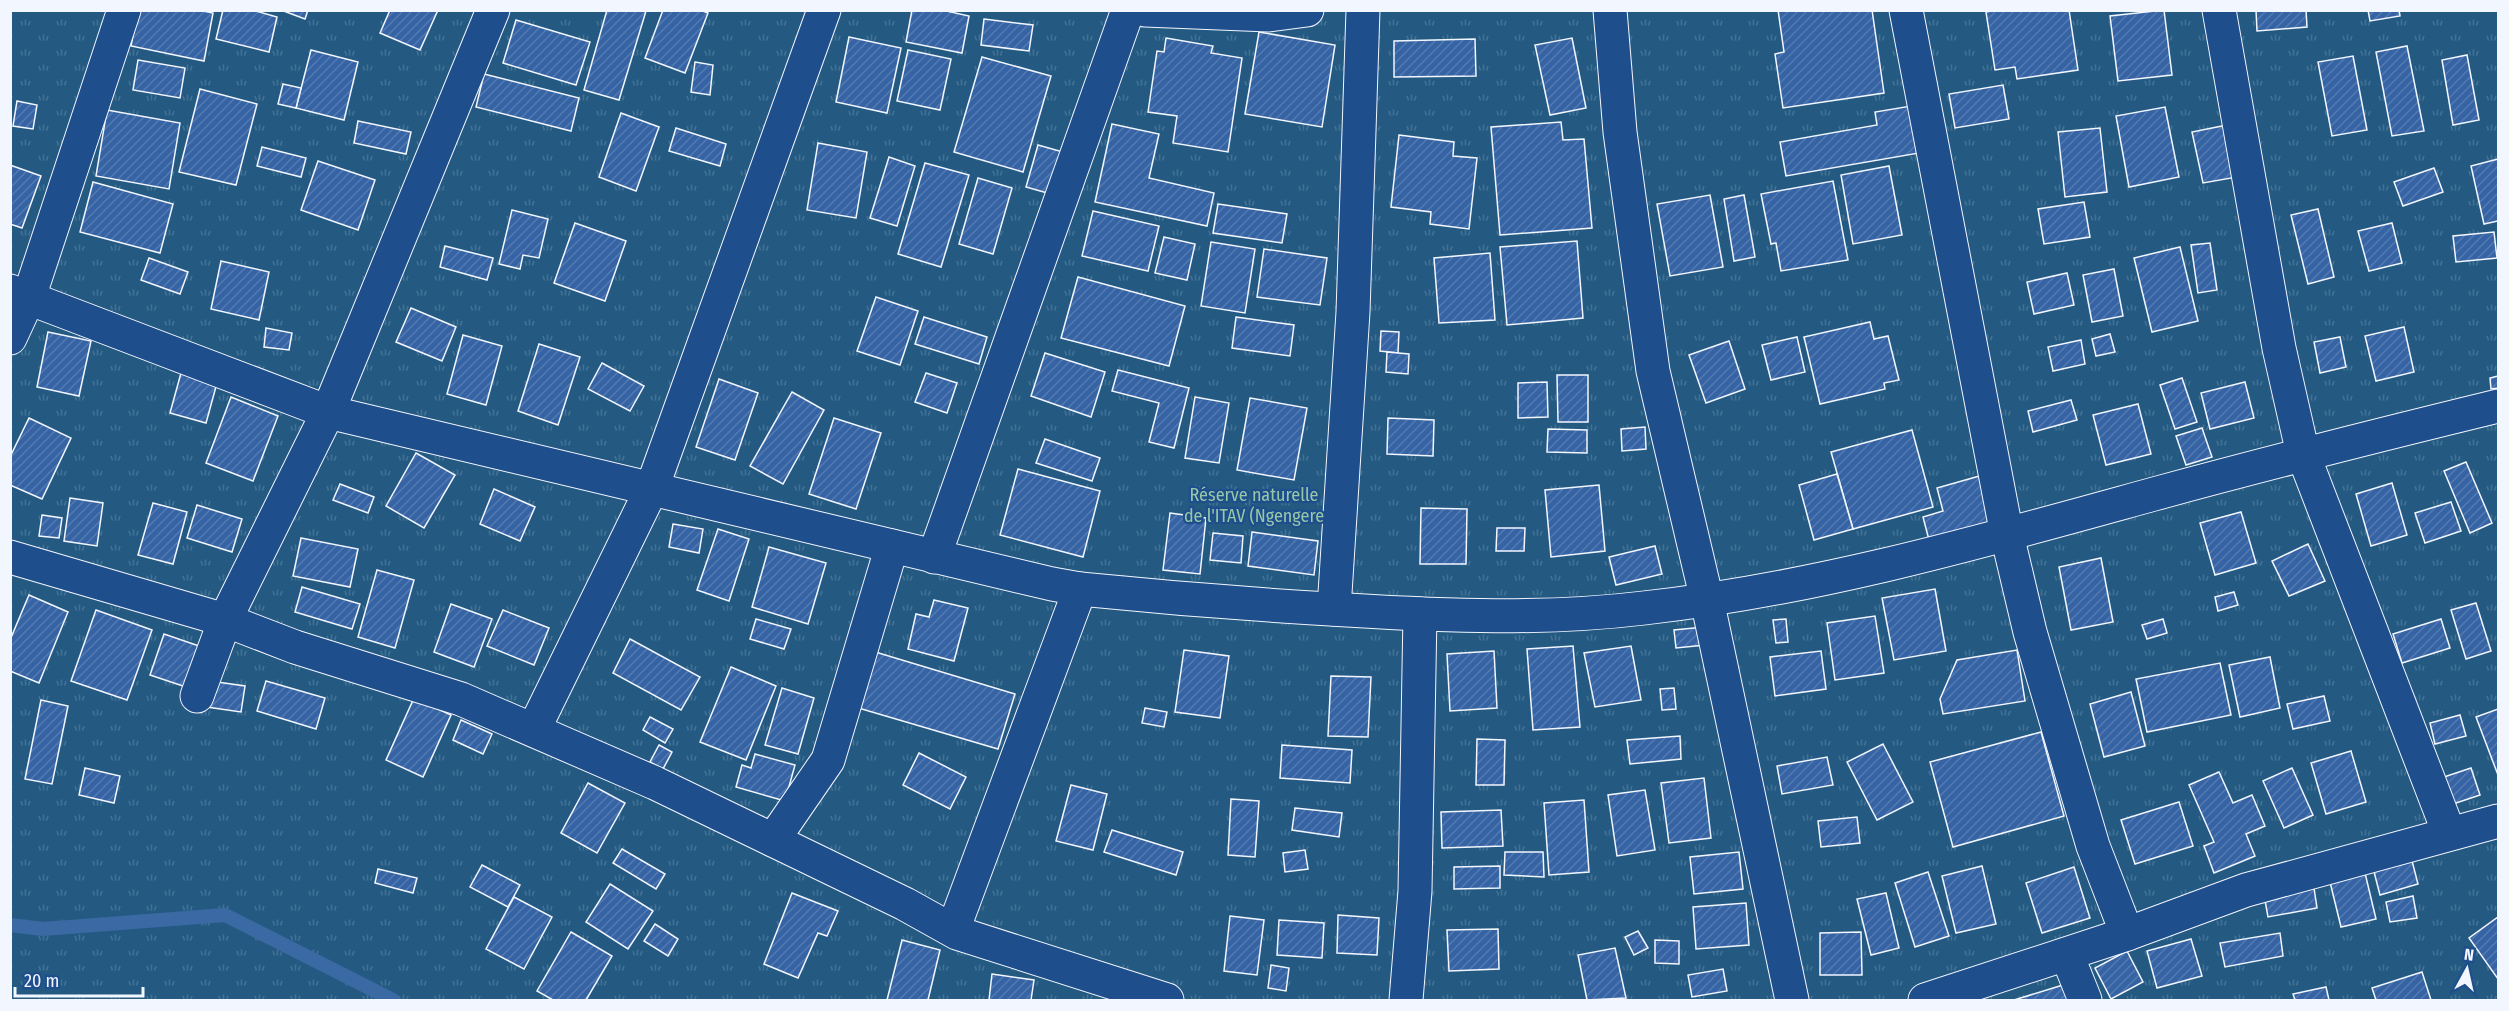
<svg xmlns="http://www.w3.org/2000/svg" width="2509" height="1011" font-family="'Fira Sans Condensed',sans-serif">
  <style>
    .park { fill: url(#park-tufts); stroke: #a8bbd7; stroke-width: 1.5 }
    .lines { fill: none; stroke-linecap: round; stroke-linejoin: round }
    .stream { stroke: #3b69a3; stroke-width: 14 }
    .building { fill: url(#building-hatch); stroke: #f2f6ff; stroke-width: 1.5 }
    .street-casing { stroke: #f2f6ff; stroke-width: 35 }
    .street { stroke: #1f4e8c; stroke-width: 33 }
    .labels { text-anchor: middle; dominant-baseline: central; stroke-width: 4.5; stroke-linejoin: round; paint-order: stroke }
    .park-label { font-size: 18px; fill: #97c8a6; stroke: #1f4e8c }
  </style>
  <defs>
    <pattern id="park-tufts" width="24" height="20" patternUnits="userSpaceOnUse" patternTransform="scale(1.5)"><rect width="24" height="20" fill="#245a82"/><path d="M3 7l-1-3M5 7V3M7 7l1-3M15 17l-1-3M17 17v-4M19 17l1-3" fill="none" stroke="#447295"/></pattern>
    <pattern id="building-hatch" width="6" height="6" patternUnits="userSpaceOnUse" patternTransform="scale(1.5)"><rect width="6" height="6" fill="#3563a3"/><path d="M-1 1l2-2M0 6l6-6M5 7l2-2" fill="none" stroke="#537ab1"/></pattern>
  </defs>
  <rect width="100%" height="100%" fill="#1f4e8c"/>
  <rect class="park" x="11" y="11" width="2487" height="989"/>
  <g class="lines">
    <path class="stream" d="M10 925 43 929 225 915 393 1000"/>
  </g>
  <g class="building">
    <path d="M138 10H198L213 13 204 61 131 46Z"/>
    <path d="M223 10H252L277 17 269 52 216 39Z"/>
    <path d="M281 10H308L305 19Z"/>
    <path d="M390 10H438L420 50 380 33Z"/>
    <path d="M607 10 646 11 619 100 584 90Z"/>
    <path d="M663 10H700L708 13 685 73 645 58Z"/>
    <path d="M912 10H942L969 16 962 53 906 42Z"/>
    <path d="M1778 10H1872L1884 93 1783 108 1775 54 1784 52Z"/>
    <path d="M1997 10H2069L2078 70 2017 79 2015 67 1995 70 1986 12Z"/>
    <path d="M2164 10 2172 75 2118 81 2110 16Z"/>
    <path d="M2256 10H2306L2307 27 2257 31Z"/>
    <path d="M2368 10H2399L2400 16 2370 21Z"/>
    <path d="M984 19 1033 25 1029 51 981 45Z"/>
    <path d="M516 20 590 42 576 85 503 63Z"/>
    <path d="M1259 32 1335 45 1322 127 1245 114Z"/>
    <path d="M849 37 901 48 887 113 836 102Z"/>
    <path d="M1166 38 1213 46 1211 53 1242 58 1228 152 1173 143 1177 116 1148 112 1157 51 1164 52Z"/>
    <path d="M1572 38 1586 108 1550 115 1535 45Z"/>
    <path d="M1475 39 1476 76 1394 77V41Z"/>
    <path d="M2407 46 2424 131 2392 136 2376 52Z"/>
    <path d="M311 50 358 62 344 120 296 108Z"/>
    <path d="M908 50 951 59 940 110 897 101Z"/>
    <path d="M2467 55 2479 120 2453 125 2442 60Z"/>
    <path d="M2353 56 2367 130 2332 136 2318 62Z"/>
    <path d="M982 57 1051 76 1023 172 954 152Z"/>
    <path d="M138 60 185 68 180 98 133 90Z"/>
    <path d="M695 62 713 65 710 95 691 92Z"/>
    <path d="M484 74 579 98 571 131 476 107Z"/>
    <path d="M283 84 301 88 296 108 278 104Z"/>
    <path d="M2003 85 2009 119 1955 128 1949 94Z"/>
    <path d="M200 89 257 104 236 185 179 172Z"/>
    <path d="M17 101 37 105 33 129 13 126Z"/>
    <path d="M1917 105 1925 152 1786 176 1780 142 1877 125 1875 112Z"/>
    <path d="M2165 107 2179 177 2129 187 2116 116Z"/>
    <path d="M107 110 180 123 169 189 96 176Z"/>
    <path d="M621 113 659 127 636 191 599 177Z"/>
    <path d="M358 121 411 132 406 154 354 143Z"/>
    <path d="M1561 122 1563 140 1584 139 1592 228 1500 235 1491 127Z"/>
    <path d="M1112 124 1159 134 1149 178 1214 193 1207 226 1095 202Z"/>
    <path d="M2232 124 2243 176 2203 183 2192 132Z"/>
    <path d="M676 128 726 144 720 166 669 151Z"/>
    <path d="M2100 128 2107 192 2065 197 2058 132Z"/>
    <path d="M1399 135 1454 142 1453 156 1477 158 1469 229 1430 224 1431 212 1391 207Z"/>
    <path d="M818 143 867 152 856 218 807 210Z"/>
    <path d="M1038 145 1063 152 1051 194 1026 187Z"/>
    <path d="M262 147 306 158 301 177 257 166Z"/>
    <path d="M889 157 915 166 897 226 870 218Z"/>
    <path d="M2498 159V221L2484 224 2471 166Z"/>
    <path d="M318 161 375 180 358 230 301 210Z"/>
    <path d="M925 163 969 175 941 267 898 254Z"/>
    <path d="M10 165 41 176 22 228 10 224Z"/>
    <path d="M1889 166 1902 235 1853 244 1841 175Z"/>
    <path d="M2434 168 2443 192 2403 206 2394 182Z"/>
    <path d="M978 178 1012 188 993 254 959 244Z"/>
    <path d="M1833 181 1848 260 1781 271 1776 243 1771 244 1761 194Z"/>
    <path d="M93 182 173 204 160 253 80 232Z"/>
    <path d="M1710 195 1723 267 1670 276 1657 204Z"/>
    <path d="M1744 195 1755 257 1734 261 1724 199Z"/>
    <path d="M2084 202 2090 237 2044 244 2038 209Z"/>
    <path d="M1218 204 1287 214 1282 243 1213 233Z"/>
    <path d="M2318 209 2334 277 2308 284 2291 215Z"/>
    <path d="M512 210 548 219 539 258 523 255 520 269 499 264Z"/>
    <path d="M1093 211 1159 226 1148 271 1082 256Z"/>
    <path d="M575 223 626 241 605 301 554 283Z"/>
    <path d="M2392 223 2402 263 2369 271 2358 231Z"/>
    <path d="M2494 232 2497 258 2456 262 2453 236Z"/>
    <path d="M1164 237 1195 244 1187 280 1155 273Z"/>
    <path d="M1577 241 1583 318 1507 325 1500 247Z"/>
    <path d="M1211 242 1255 249 1245 313 1201 306Z"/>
    <path d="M2210 243 2217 290 2198 293 2191 245Z"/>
    <path d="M445 246 493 258 487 280 440 267Z"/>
    <path d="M2180 247 2198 321 2152 332 2134 258Z"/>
    <path d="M1264 249 1327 258 1320 305 1257 297Z"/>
    <path d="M1490 253 1495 320 1439 323 1434 258Z"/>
    <path d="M149 258 188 272 180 294 141 280Z"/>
    <path d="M221 261 269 272 259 320 211 309Z"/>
    <path d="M2114 269 2123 316 2092 322 2083 275Z"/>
    <path d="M2067 273 2074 305 2034 314 2027 282Z"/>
    <path d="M1078 277 1185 306 1169 366 1061 338Z"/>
    <path d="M876 297 918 311 900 365 857 351Z"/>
    <path d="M411 308 456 327 442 361 396 342Z"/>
    <path d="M924 317 987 337 979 364 915 344Z"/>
    <path d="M1236 317 1294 325 1290 356 1232 348Z"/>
    <path d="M1870 322 1874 339 1888 336 1899 380 1884 383 1885 389 1820 404 1804 337Z"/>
    <path d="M2404 327 2414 372 2376 381 2365 336Z"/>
    <path d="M266 328 292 333 289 350 264 347Z"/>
    <path d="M1381 331 1399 332 1398 353 1380 351Z"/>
    <path d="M48 332 91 341 79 396 37 387Z"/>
    <path d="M2110 334 2115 352 2096 356 2092 339Z"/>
    <path d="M463 335 502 346 486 405 447 394Z"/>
    <path d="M1797 337 1805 372 1771 380 1762 345Z"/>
    <path d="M2340 337 2346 367 2320 373 2314 342Z"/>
    <path d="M2081 340 2085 364 2053 371 2048 347Z"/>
    <path d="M1729 341 1745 389 1706 403 1689 355Z"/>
    <path d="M539 344 580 357 558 425 518 411Z"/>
    <path d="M1387 352 1409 354 1408 374 1386 372Z"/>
    <path d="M1045 353 1105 372 1091 417 1031 396Z"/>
    <path d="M602 363 644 386 630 411 588 389Z"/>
    <path d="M1118 370 1189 388 1174 448 1149 442 1159 403 1112 391Z"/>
    <path d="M181 373 217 383 206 423 170 413Z"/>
    <path d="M926 373 957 383 947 413 915 402Z"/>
    <path d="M1557 375H1588V422H1558Z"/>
    <path d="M2498 376V388L2491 389 2490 378Z"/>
    <path d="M2182 378 2197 422 2175 429 2160 385Z"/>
    <path d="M719 379 758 393 735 460 696 447Z"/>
    <path d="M1547 382 1548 417 1518 418V383Z"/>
    <path d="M2245 382 2254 418 2210 429 2201 393Z"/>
    <path d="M792 392 824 410 783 484 750 466Z"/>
    <path d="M231 397 278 416 253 481 206 463Z"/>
    <path d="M1195 397 1229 403 1219 463 1185 458Z"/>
    <path d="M1250 398 1307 408 1294 480 1237 470Z"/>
    <path d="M2071 400 2077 420 2033 432 2028 411Z"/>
    <path d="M2138 404 2151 454 2106 465 2093 415Z"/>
    <path d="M29 418 71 438 42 499 10 485V457Z"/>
    <path d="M834 418 881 433 856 509 809 494Z"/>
    <path d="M1388 418 1434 420 1433 456 1387 454Z"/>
    <path d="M1645 427 1646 449 1622 451 1621 429Z"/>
    <path d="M2202 428 2212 457 2186 465 2176 436Z"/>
    <path d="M1548 429 1587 430V453L1547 452Z"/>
    <path d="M1912 430 1933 507 1853 529 1831 452Z"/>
    <path d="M1045 439 1100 458 1092 481 1036 463Z"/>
    <path d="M416 453 455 475 424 528 386 506Z"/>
    <path d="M2466 462 2492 523 2470 533 2444 471Z"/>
    <path d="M1018 469 1100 491 1083 557 1000 535Z"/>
    <path d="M1837 474 1853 529 1814 540 1799 485Z"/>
    <path d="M1983 475 1996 522 1929 540 1923 517 1943 511 1937 488Z"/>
    <path d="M2392 483 2407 535 2371 546 2356 494Z"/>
    <path d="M340 484 374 497 368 513 333 500Z"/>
    <path d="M1599 485 1605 551 1551 557 1545 490Z"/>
    <path d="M494 489 535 507 520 541 480 524Z"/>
    <path d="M70 498 103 503 97 546 64 541Z"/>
    <path d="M2451 502 2461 531 2425 543 2415 513Z"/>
    <path d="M153 503 187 512 173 564 138 555Z"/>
    <path d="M197 505 242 519 232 552 187 538Z"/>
    <path d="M1421 508 1467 509 1466 564H1420Z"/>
    <path d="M2241 512 2256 563 2215 575 2200 523Z"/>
    <path d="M1170 513 1206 518 1200 574 1163 570Z"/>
    <path d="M42 515 62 518 59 538 39 536Z"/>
    <path d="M673 524 703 529 699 553 669 547Z"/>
    <path d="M1497 528H1525L1524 551H1496Z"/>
    <path d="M718 529 749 539 729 601 697 590Z"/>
    <path d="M1252 532 1318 541 1314 575 1248 566Z"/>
    <path d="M1213 533 1243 536 1241 563 1210 560Z"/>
    <path d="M301 538 358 549 350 587 293 576Z"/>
    <path d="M2308 544 2325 581 2289 596 2272 561Z"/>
    <path d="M1655 546 1662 574 1616 585 1609 557Z"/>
    <path d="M769 547 826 563 808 624 752 607Z"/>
    <path d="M2101 558 2113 622 2071 630 2059 567Z"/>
    <path d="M377 570 414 580 395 648 358 637Z"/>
    <path d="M302 587 360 604 352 629 295 612Z"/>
    <path d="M1935 589 1946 651 1894 660 1882 598Z"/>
    <path d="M2234 592 2238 605 2218 611 2215 597Z"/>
    <path d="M29 595 68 612 39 683 10 671V640Z"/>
    <path d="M934 600 968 608 954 661 908 649 916 614 929 617Z"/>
    <path d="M2476 603 2491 651 2466 659 2451 610Z"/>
    <path d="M451 604 492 619 474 667 434 652Z"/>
    <path d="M96 610 152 630 127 700 71 681Z"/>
    <path d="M503 610 549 628 534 665 487 646Z"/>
    <path d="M1875 616 1884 673 1835 680 1827 623Z"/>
    <path d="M756 619 791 629 784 649 750 639Z"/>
    <path d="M1786 619 1788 642 1776 643 1773 620Z"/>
    <path d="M2163 619 2167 633 2147 639 2142 625Z"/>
    <path d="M2441 619 2450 648 2402 663 2393 634Z"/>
    <path d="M1704 627 1705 645 1676 648 1674 630Z"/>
    <path d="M164 634 202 647 189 688 150 675Z"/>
    <path d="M630 639 700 677 681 710 613 673Z"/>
    <path d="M1573 646 1580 727 1533 730 1527 649Z"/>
    <path d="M1631 646 1641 700 1595 707 1584 653Z"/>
    <path d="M1184 650 1229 656 1220 718 1175 712Z"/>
    <path d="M2017 650 2025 701 1943 714 1940 699 1957 660Z"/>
    <path d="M872 651 1015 694 998 749 855 707Z"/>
    <path d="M1494 651 1497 708 1450 711 1447 654Z"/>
    <path d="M1821 651 1826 689 1775 696 1770 657Z"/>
    <path d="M2270 657 2280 708 2240 717 2229 665Z"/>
    <path d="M2220 663 2231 715 2147 732 2136 679Z"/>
    <path d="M731 667 776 686 746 760 700 742Z"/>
    <path d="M1331 676 1371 677 1368 737 1328 736Z"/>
    <path d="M210 681 245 686 241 712 207 707Z"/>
    <path d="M266 681 325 698 316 729 257 711Z"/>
    <path d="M782 688 814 698 798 754 765 745Z"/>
    <path d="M1674 688 1676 709 1662 710 1660 689Z"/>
    <path d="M2131 692 2145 746 2104 757 2090 704Z"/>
    <path d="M2324 696 2330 721 2293 729 2287 704Z"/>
    <path d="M414 698 451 715 423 777 386 760Z"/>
    <path d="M41 700 68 706 52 784 25 779Z"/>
    <path d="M1145 708 1167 712 1164 727 1142 723Z"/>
    <path d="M2498 709V775L2476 717Z"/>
    <path d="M2460 715 2466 736 2435 744 2430 723Z"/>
    <path d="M650 717 673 729 665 743 643 730Z"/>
    <path d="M461 720 492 734 483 754 453 740Z"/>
    <path d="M2041 732 2064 816 1953 847 1930 762Z"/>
    <path d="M1680 736 1681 759 1630 764 1627 740Z"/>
    <path d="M1477 739 1505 740 1504 785H1476Z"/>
    <path d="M1883 744 1913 802 1877 820 1847 762Z"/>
    <path d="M659 745 672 752 663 769 650 762Z"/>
    <path d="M1282 745 1352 750 1350 783 1280 778Z"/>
    <path d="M2351 751 2366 802 2326 814 2311 763Z"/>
    <path d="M919 753 966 777 950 809 903 785Z"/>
    <path d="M755 754 795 765 785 801 736 787 742 765 751 768Z"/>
    <path d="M1827 757 1833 785 1782 794 1777 766Z"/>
    <path d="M85 768 120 776 114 803 79 795Z"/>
    <path d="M2292 768 2313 815 2284 828 2263 781Z"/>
    <path d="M2471 768 2480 795 2447 806 2438 779Z"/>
    <path d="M2219 772 2233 803 2252 795 2265 826 2246 834 2255 856 2214 873 2204 846 2214 842 2189 785Z"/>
    <path d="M1704 778 1711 838 1669 843 1661 783Z"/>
    <path d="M588 783 625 803 597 853 561 833Z"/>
    <path d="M1071 785 1107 794 1093 850 1056 841Z"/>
    <path d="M1645 790 1655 850 1617 856 1608 795Z"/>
    <path d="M1231 799 1259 801 1255 857 1228 855Z"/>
    <path d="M1584 800 1589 872 1549 875 1544 803Z"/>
    <path d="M2179 802 2193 846 2135 864 2121 820Z"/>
    <path d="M1295 808 1342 813 1339 837 1292 830Z"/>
    <path d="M1501 810 1503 846 1442 848 1441 812Z"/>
    <path d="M1857 817 1860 843 1821 847 1818 821Z"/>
    <path d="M1112 830 1183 852 1176 875 1104 852Z"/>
    <path d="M622 849 665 874 656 889 613 863Z"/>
    <path d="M1305 850 1308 869 1285 872 1283 853Z"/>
    <path d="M1505 852H1543L1544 877 1504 875Z"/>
    <path d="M1739 852 1743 889 1694 894 1690 857Z"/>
    <path d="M2410 853 2418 884 2380 895 2372 864Z"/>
    <path d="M482 865 520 885 508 907 470 887Z"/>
    <path d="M1500 866V888L1454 889V867Z"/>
    <path d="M1982 866 1996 924 1956 933 1942 876Z"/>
    <path d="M2074 867 2090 918 2042 933 2026 883Z"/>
    <path d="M378 869 417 878 413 893 375 883Z"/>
    <path d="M1928 872 1949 936 1915 947 1895 883Z"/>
    <path d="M2365 873 2376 919 2341 927 2330 882Z"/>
    <path d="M610 884 653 911 628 949 586 922Z"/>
    <path d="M2314 888 2317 908 2268 917 2264 895Z"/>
    <path d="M792 893 838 911 827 936 818 933 798 978 764 964Z"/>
    <path d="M1886 893 1899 948 1871 955 1857 899Z"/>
    <path d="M2413 896 2417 918 2390 922 2386 902Z"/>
    <path d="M514 897 552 917 524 969 486 949Z"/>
    <path d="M1746 903 1749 945 1696 949 1693 907Z"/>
    <path d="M1338 915 1379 918 1377 955 1337 953Z"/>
    <path d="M1230 916 1264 920 1257 975 1224 971Z"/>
    <path d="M2498 917V979L2469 938Z"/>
    <path d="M1279 920 1324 923 1322 958 1277 955Z"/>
    <path d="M655 924 678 939 668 956 644 941Z"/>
    <path d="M1498 929 1499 969 1449 971 1447 930Z"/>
    <path d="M1638 931 1648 948 1634 955 1625 937Z"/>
    <path d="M571 932 612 956 586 1000H553L537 991Z"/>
    <path d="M1861 932 1862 975H1820V933Z"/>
    <path d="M2280 933 2283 956 2225 967 2220 943Z"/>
    <path d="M2191 939 2202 976 2157 988 2147 951Z"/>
    <path d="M902 940 940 950 928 1000H887Z"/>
    <path d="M1655 940 1679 941V964L1655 963Z"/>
    <path d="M1615 948 1626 998 1587 1000 1578 955Z"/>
    <path d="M2127 951 2143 982 2111 999 2095 968Z"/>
    <path d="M1271 965 1289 968 1286 991 1268 988Z"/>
    <path d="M1723 969 1727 991 1692 997 1688 975Z"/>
    <path d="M2422 972 2431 1000H2376L2372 988Z"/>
    <path d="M992 974 1034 980 1031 1000H989Z"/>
    <path d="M2063 985 2068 1000H2014Z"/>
    <path d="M2326 987 2329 1000H2295L2293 994Z"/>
  </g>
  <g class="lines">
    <defs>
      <g id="street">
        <path d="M1145 10 1269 15 1307 10"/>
        <path d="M1610 10 1620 132 1653 371 1707 600 1792 1000"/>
        <path d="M1906 10 2007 535 2030 632 2093 846 2127 934"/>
        <path d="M2219 10 2279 348 2303 454 2449 833"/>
        <path d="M10 291 328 412 1052 584 1080 589C1169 598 1258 605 1347 610 1446 616 1545 620 1644 608 1817 589 1987 540 2154 494 2268 463 2383 434 2498 406"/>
        <path d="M10 338 29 297 124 10"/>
        <path d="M10 557 225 620 295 647 461 699 655 783 905 904 957 933 1167 1000"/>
        <path d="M934 557 1128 10"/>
        <path d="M1334 609 1353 312 1363 10"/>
        <path d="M197 696 225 620 328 412 493 10"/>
        <path d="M534 729 652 488 824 10"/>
        <path d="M773 840 828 760 892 546"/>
        <path d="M953 930 1080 589"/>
        <path d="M2067 955 2085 1000"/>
        <path d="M1406 1000 1415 891 1420 614"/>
        <path d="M1925 1000 2127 934 2246 890 2498 821"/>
      </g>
    </defs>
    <use href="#street" class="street-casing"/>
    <use href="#street" class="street"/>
  </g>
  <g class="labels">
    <g class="park-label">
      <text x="1254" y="495">Réserve naturelle<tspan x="1254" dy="21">de l'ITAV (Ngengere</tspan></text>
    </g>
  </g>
  <rect width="2509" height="1011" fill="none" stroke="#f2f6ff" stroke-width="24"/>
  <g transform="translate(2467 969) rotate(8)" stroke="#1f4e8c" stroke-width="4.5" paint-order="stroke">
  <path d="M0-4.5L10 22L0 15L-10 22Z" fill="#f2f6ff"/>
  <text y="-9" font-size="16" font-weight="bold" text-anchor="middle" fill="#f2f6ff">N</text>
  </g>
  <path d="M15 987v9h128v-9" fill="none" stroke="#f2f6ff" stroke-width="3"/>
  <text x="24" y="987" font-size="18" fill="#f2f6ff" stroke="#1f4e8c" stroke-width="4.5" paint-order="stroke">20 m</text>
</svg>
